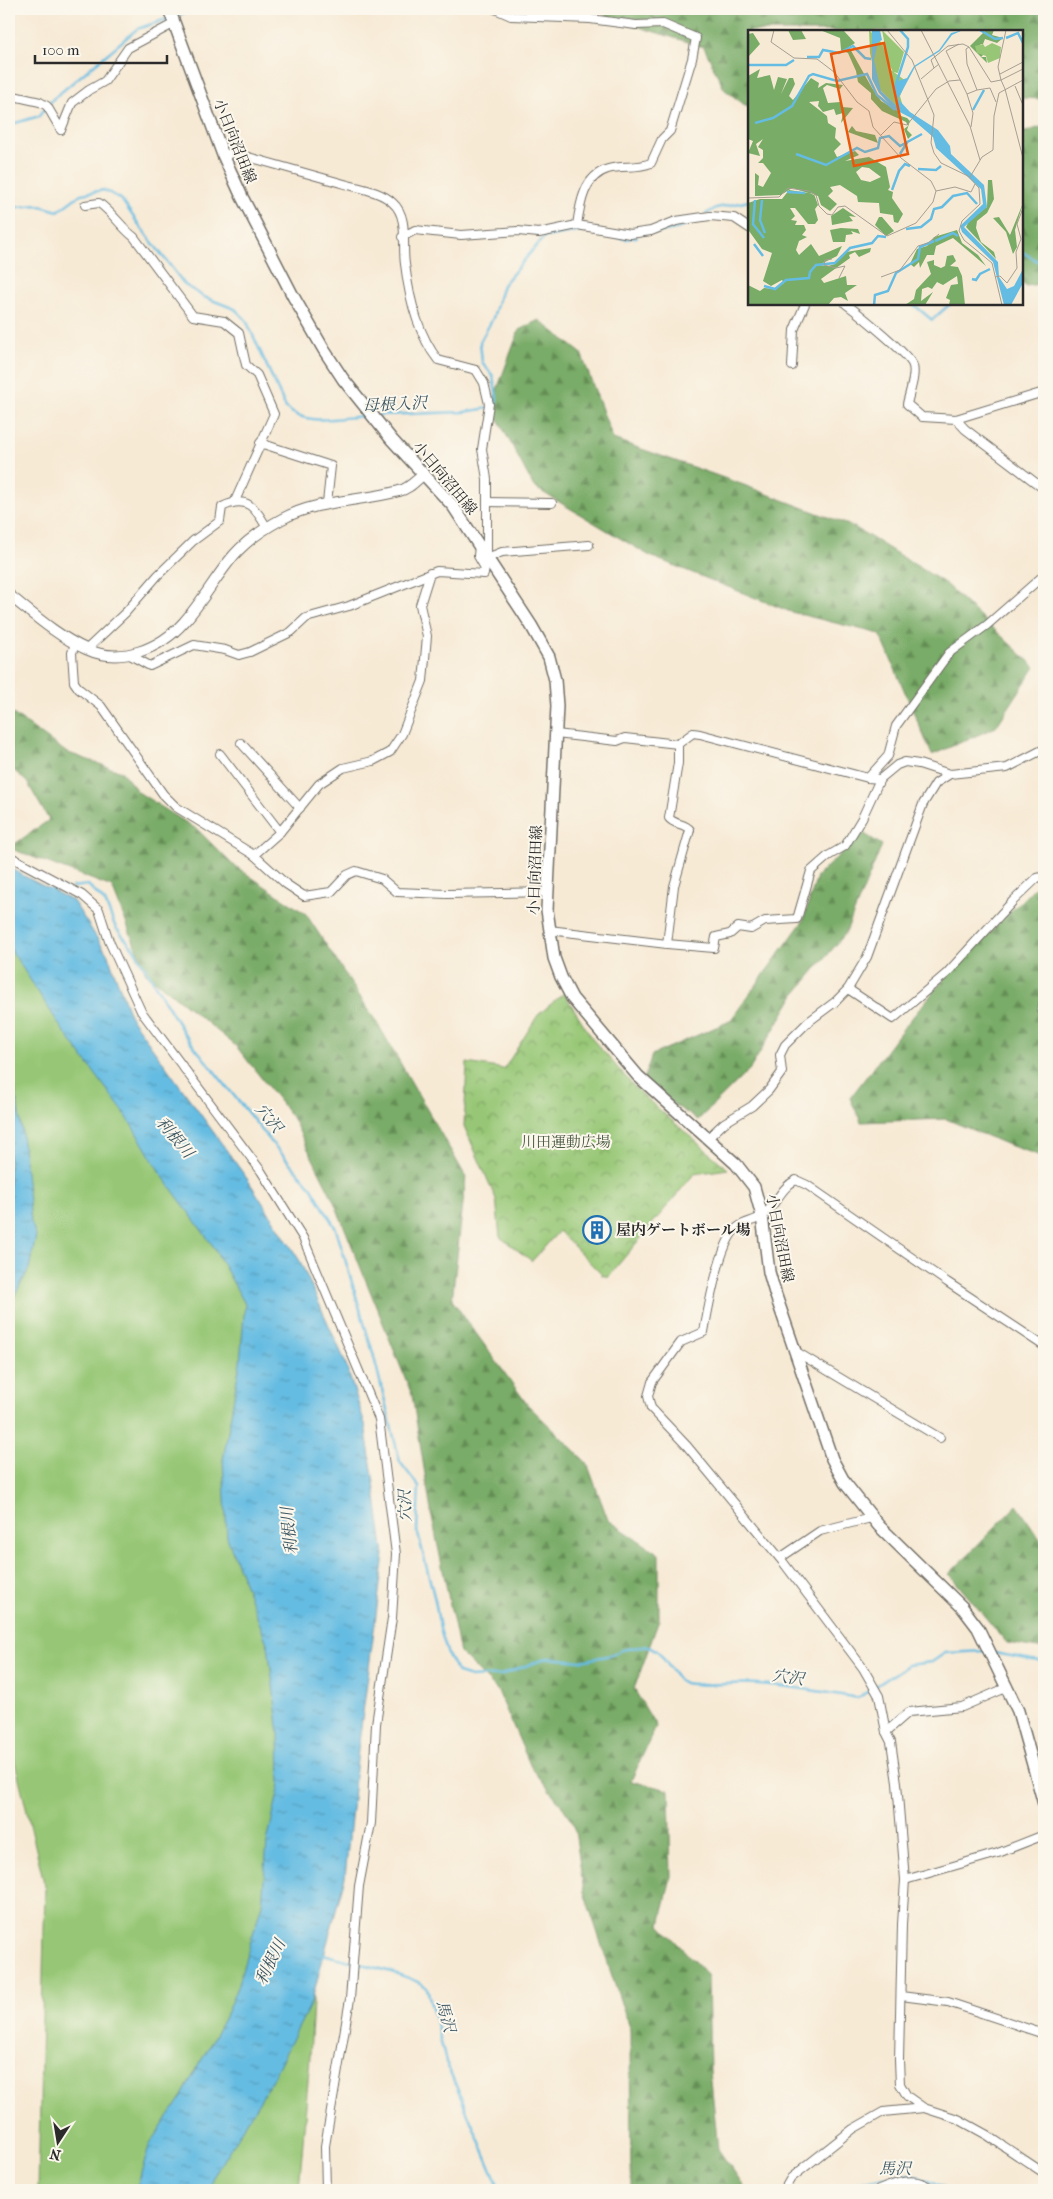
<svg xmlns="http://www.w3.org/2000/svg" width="1053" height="2199" font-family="'IM FELL French Canon','Noto Serif JP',serif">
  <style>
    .grass { fill: #97c776; stroke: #617950 }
    .forest { fill: url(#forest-firs); stroke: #526c49 }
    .park { fill: url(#park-crowns); stroke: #617950 }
    .water { fill: url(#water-ripples); stroke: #487486 }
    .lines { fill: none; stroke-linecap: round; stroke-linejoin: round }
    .stream { stroke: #65bce2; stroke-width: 2.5 }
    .minor-casing { stroke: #726e66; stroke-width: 10 }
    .tertiary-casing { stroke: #726e66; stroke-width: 12 }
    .secondary-casing { stroke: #726e66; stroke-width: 14 }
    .minor { stroke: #fff; stroke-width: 8 }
    .tertiary { stroke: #fff; stroke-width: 10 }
    .secondary { stroke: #fff; stroke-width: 11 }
    .labels { text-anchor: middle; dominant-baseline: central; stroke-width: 4; stroke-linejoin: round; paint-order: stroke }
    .street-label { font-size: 15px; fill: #2b2b2b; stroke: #fbf7ec }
    .park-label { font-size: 15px; fill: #4b5a42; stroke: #fbf7ec }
    .poi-label { font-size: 15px; font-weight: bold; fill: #2b2b2b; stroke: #fbf7ec; text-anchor: start }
    .water-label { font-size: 16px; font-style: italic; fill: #3c5662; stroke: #fbf7ec }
    .inset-river { fill: none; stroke: #65bce2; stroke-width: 2.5 }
    .inset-road { fill: none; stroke: #a59e91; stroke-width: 1 }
    .view { fill: #e8590c; fill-opacity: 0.15; stroke: #e8590c; stroke-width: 2.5 }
    .inset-edge { fill: none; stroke: #2b2b2b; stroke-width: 2.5 }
  </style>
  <defs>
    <pattern id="forest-firs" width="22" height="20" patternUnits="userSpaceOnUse" patternTransform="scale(1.25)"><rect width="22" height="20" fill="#79ac67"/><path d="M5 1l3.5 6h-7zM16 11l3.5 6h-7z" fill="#638c55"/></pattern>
    <pattern id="park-crowns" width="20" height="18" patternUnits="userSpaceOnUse" patternTransform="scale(1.25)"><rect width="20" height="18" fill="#97c776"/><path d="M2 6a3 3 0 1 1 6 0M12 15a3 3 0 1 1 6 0" fill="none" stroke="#7ba261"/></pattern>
    <pattern id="water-ripples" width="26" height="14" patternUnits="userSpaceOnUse" patternTransform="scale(1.25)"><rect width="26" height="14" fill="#65bce2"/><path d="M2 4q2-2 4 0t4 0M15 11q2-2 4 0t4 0" fill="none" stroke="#5399b7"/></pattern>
  </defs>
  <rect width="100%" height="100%" fill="#fbf7ec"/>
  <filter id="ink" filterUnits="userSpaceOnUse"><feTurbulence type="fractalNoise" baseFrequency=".02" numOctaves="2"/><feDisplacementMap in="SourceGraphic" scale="10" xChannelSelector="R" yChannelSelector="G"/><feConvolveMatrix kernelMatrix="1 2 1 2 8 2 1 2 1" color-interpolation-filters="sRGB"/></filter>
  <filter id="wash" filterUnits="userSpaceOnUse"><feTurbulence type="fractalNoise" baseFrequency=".0096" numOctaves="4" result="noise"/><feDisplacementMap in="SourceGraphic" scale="20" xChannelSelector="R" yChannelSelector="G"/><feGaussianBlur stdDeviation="1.12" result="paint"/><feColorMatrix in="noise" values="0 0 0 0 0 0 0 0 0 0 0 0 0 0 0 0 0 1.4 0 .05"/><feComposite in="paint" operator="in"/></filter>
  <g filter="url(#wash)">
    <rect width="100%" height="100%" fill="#f7ead5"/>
    <path class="grass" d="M9 894 306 1364 335 1596 310 2057 299 2190H38L45 1887 9 1737Z"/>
    <g class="forest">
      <path d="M592 9H1044V99L1022 98V31H749V106H746L724 89 704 47 616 20Z"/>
      <path d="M1044 126V283L1026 286 1022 284V133Z"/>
      <path d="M539 320 581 353 613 439 741 484 854 527 943 582 1035 667 996 727 932 755 880 634 791 612 650 556 534 487 491 406 519 330Z"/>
      <path d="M9 711 66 752 122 772 138 792 198 830 232 864 306 914 379 1026 466 1177 452 1300 527 1404 587 1463 608 1520 659 1554V1620L634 1689 656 1726 631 1781 669 1790 671 1877 660 1925 708 1976 710 2071 718 2149 746 2190H631L630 2030 584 1892 574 1824 560 1803 531 1767 498 1691 460 1653 432 1517 412 1395 333 1199 292 1117 236 1046 146 973 112 887 9 848 49 820 27 782 9 766Z"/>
      <path d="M863 833 882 845 845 934 795 994 750 1069 698 1120 642 1084 652 1055 730 1021 803 921 817 876Z"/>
      <path d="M1044 885V1157L1006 1144 946 1119 861 1122 850 1098 902 1030 944 979 1035 887Z"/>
      <path d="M1017 1505 1044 1545V1649L1007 1643 949 1574Z"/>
    </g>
    <path class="park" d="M564 993 594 1041 639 1092 728 1169 694 1174 608 1277 602 1275 559 1231 532 1261 500 1237 496 1199 464 1126 467 1063 504 1069 538 1015Z"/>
    <g class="water">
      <path d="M9 866 22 875 73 901 108 955 131 1018 248 1180 300 1261 344 1359 365 1424 374 1483 384 1555 358 1750 345 1877 311 2003 268 2087 214 2175 211 2190H136L149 2146 182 2096 225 2017 237 1987 262 1904 267 1842 280 1784 279 1734 268 1646 227 1537 223 1460 240 1362 245 1304 213 1246 161 1174 125 1114 62 1029 9 947Z"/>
      <path d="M9 1051 22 1132 31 1222 36 1236 29 1269 9 1306Z"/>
    </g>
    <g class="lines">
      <g class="stream">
        <path d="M175 16 195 9"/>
        <path d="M9 125 39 116 53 99 137 29 170 18"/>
        <path d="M9 208 37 205 58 211 81 194 104 190 121 199 139 225 185 285 204 297 235 309 246 320 286 408C306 427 341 417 367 416"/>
        <path d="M706 214 716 208 749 201"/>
        <path d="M594 232 626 239 637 237"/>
        <path d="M655 233 680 228 692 221"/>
        <path d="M1022 252 1044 265"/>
        <path d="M913 304 932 320 950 304"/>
        <path d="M378 415 464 412 495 407 497 398 493 376 482 362 480 342 493 318 503 285 544 237 586 230"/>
        <path d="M72 887 88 885 105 902 116 928 134 949 185 1035 273 1144 312 1188 336 1229 373 1353 400 1462 419 1487 417 1530 435 1600 440 1629 448 1655 458 1673 471 1677 501 1675 547 1658 581 1661 612 1655 622 1650 644 1646 657 1650 679 1680 684 1683C709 1687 733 1682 758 1684 792 1686 825 1692 858 1698L908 1665 932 1662 945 1653 986 1651"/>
        <path d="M48 890 65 888"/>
        <path d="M994 1653 1044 1662"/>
        <path d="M323 1954C346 1961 413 1974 427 1988L446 2062 500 2190"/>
        <path d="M843 2190C871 2174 919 2167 946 2190"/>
      </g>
    </g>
  </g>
  <g filter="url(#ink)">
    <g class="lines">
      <defs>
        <g id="minor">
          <path d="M495 9 511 16 590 19 636 25 663 24 696 38 692 59 670 131 662 139 651 163C637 169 623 165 608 169 584 176 580 204 577 225"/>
          <path d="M9 95 40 102 47 106 61 130"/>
          <path d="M61 130 72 103 89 90 105 81 128 48 175 23"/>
          <path d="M223 155 234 153C272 164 310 174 348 185 363 189 382 192 393 203 409 217 402 245 405 264 409 298 417 333 438 360L476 370 484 383 489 404 482 449 487 479V558L502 552 589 545"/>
          <path d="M85 205 99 203C113 213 121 227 134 237L193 316 224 321 239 333 246 365 257 375 274 414 235 501"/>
          <path d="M402 237 415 230 461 235 518 231 539 233 577 225 630 234 651 231 676 221 710 216 734 218 749 228"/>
          <path d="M846 304C857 312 911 356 913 366 916 376 909 394 907 404L922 417 956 419 1044 392"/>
          <path d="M792 366 794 330 805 304"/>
          <path d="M956 419 965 429 1044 489"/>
          <path d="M260 443 331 466 327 503"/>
          <path d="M487 502 552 503"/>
          <path d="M75 643 72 653 74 682 79 689 101 706 163 794 176 807 254 855 286 884 304 896 331 892 347 875 356 871 382 879 397 892 447 894 548 892"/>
          <path d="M87 649 126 612 158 575 193 541 220 521 222 507C247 495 255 507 267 528"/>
          <path d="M130 655 150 666 194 645 225 650 239 655 250 652 291 632 306 618 349 606 437 571 484 574 485 568 478 556 479 546"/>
          <path d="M556 734 617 741 625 738 678 744 693 733 700 734 868 778 880 779 897 765 905 762 919 764 950 774 1007 768 1044 749"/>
          <path d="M241 743 300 808"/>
          <path d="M220 754 280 832"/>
          <path d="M868 778 888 756 896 726 949 653 987 625 1044 575"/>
          <path d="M254 855 280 832 319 784 343 768 373 761 390 752 402 734 423 681 427 636 420 605 430 573"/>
          <path d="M9 856 82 895 99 910 109 941 141 1011 261 1171 303 1238 379 1419 396 1554 392 1618 376 1724 371 1823 359 1886 350 1999 325 2146 326 2190"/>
          <path d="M549 930 667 944 714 948 716 937 730 934 738 927 751 929 765 921 797 919 811 871 828 856 845 846 862 818 880 779"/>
          <path d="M667 944 674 886 690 830C685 823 674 825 669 818L678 763V744"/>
          <path d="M848 989 893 1019 947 973 1013 901 1037 878 1044 876"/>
          <path d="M1044 1001 1042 1011 1044 1013"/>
          <path d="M707 1139 724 1123 752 1106 769 1090 782 1072 780 1055 785 1045 808 1022 835 1002 848 989 867 957 923 804 936 783 950 774"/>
          <path d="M1044 1346 947 1282 807 1185 796 1180C780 1188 776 1206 762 1216 755 1221 745 1222 738 1227 720 1240 708 1309 704 1332L681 1342 652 1382 648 1396 651 1408 687 1446 783 1562 863 1668 879 1696 886 1732 891 1742 897 1783 905 1880 902 1924 899 2060 900 2084 907 2096 924 2108 958 2119 987 2135 1044 2173"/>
          <path d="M795 1351 940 1438"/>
          <path d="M780 1558 820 1531 871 1518"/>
          <path d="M886 1732 909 1712 962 1707 1008 1687"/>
          <path d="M905 1880 998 1853 1044 1835"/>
          <path d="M901 1996 948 2002 1044 2034"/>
          <path d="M784 2190 791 2178 853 2129 883 2112 924 2108"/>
          <path d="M879 2190C897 2182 917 2175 933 2190"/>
        </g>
        <path id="tertiary" d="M9 595C33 614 57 636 86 649 121 665 160 649 184 622 203 601 216 576 234 555 247 540 265 528 282 519 319 499 360 502 399 491 409 489 416 480 424 474"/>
        <path id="secondary" d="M169 9 223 155 242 197 293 296 324 350 343 379 392 440 453 506 531 625 549 657 555 680 557 706 547 910 554 958 561 977 572 998 638 1076 736 1164 754 1187 762 1216 769 1272 775 1293 832 1459 845 1483 879 1526 962 1607 978 1628 1018 1711 1044 1804"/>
      </defs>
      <use href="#minor" class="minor-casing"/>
      <use href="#tertiary" class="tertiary-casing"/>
      <use href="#secondary" class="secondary-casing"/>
      <use href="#minor" class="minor"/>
      <use href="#tertiary" class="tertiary"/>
      <use href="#secondary" class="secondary"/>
    </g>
  </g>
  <defs>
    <symbol id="building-ring" viewBox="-11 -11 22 22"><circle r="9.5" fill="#fbf7ec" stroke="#1f6fb2" stroke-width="1.5"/><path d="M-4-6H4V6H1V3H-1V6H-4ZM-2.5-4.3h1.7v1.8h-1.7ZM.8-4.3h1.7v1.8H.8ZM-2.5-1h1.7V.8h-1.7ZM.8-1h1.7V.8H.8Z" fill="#1f6fb2"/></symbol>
  </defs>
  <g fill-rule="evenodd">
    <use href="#building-ring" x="581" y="1214" width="32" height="32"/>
  </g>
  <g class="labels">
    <g class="street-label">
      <text transform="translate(235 141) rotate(68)">小日向沼田線</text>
      <text transform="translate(445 478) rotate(50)">小日向沼田線</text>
      <text transform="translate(535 870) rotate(-88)">小日向沼田線</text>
      <text transform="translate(780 1238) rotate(79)">小日向沼田線</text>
    </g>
    <g class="park-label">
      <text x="566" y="1142">川田運動広場</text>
    </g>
    <g class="poi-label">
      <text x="616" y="1230">屋内ゲートボール場</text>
    </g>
    <g class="water-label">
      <text transform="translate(395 404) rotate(-3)">母根入沢</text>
      <text transform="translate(269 1118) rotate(50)">穴沢</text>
      <text transform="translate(175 1137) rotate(50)">利根川</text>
      <text transform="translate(405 1506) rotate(-92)">穴沢</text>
      <text transform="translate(289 1531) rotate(-96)">利根川</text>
      <text transform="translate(788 1677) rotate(8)">穴沢</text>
      <text transform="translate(270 1962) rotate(-64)">利根川</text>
      <text transform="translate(446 2016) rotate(75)">馬沢</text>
      <text x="895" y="2168">馬沢</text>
    </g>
  </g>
  <g transform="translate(748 30)">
    <rect width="275" height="275" fill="#f7ead5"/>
    <path d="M121 0 134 13 143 40 158 51 152 66 157 84 130 58 122 23Z" fill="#97c776"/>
    <path d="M40 0H53L58 9 45 10ZM72 0 96 1 107 13 101 17 124 58 133 71 150 81V85L159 88 162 91 159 100 164 105 160 109 156 99 160 96 158 92 134 81 123 69V63L110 52 108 41 100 23 93 20 92 8ZM238 0H246L244 5 255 8 249 13 237 9 235 14H232L239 21 233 27H238L239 33 222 16ZM5 3 12 14 1 26 0 4ZM12 39 9 48 22 45 26 60 30 47 39 49 33 64 41 48H45L47 54 41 66 45 70 63 48 71 53 70 58 78 53 95 55 92 59 79 55 75 58 80 73 92 72 94 77 105 78 93 93 95 83 88 85 86 79 75 82 70 76 71 71 61 72 79 86 80 93 88 98 87 108 93 114 86 121 89 127 107 121 111 125 97 131 121 127 138 137 142 157 140 160 145 162 144 168 155 184 150 193 146 192 145 185 132 183 131 173 110 172 109 166 92 155 82 157 85 161 80 166 89 174 82 181 73 175 70 166 44 158 33 165 7 166V143L11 146 10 155 15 157 23 143 15 133H10L15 128V120L10 117 15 109 8 114 12 126 0 123 5 111 0 109V46ZM114 137 121 138 133 147 122 152 113 150 108 142ZM104 96 108 101 127 105 130 113 100 102ZM240 150H244L246 169 239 183 229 191 228 198 233 212 246 222 248 229 218 197 223 187 239 177ZM41 160 66 164 70 175 67 179 70 190 67 194H60L47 178H42L47 186 43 190 49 191 47 195H56L58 200 54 205 59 207 51 211 48 220 51 225 63 214 71 226 94 216 89 226 71 235 80 236 87 234 98 222 123 218 122 222 111 227 107 222 101 225 102 228 73 249 76 253 98 246 99 255H109L97 263 100 271 93 267 86 268 80 275H0V255L12 261 16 258 27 259 36 253 34 250 23 256 15 251 24 223 14 219 1 201 0 173 12 169H34ZM275 173 267 200 269 217 265 224 258 202 245 188 251 187 262 205ZM95 178 108 187 101 186 105 191 84 195 83 186ZM131 187H134L146 201 138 206 127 195ZM93 198 110 199 112 204 103 201 105 204 98 205 97 212H85L82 200ZM209 200 214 213 230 225 238 236 205 208 188 216 186 225H179L172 238 171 232 166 237 162 234 169 219 179 216 186 207ZM205 225 208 231 202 236 210 237 214 246 217 275H201L202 270 198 268 203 255 210 254 209 246 195 255 189 252 184 259 180 257 174 259 173 271 185 262 177 275H157L166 269 168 260 183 244 179 232 186 230V235L193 238 197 236 199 226Z" fill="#79ac67" fill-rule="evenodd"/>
    <path d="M134 0 156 22 150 43 145 42 140 32ZM244 13 253 17 252 28 240 33 238 26 229 23 227 16 235 14 237 17Z" fill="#97c776"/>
    <path d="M124 0H132L134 10 130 12 126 30 133 61 149 76 145 60 150 45V51L159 48 166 36 191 20 203 3 215 0 204 5 192 21 167 37 150 69 162 82 190 100 202 116 203 124 236 155 239 177 216 197 250 232 251 247 259 259 266 256 275 239V253L263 275H256L245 232 214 202 212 196 235 174 233 159 188 118 185 107 163 88 146 79 131 63 124 49Z" fill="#65bce2"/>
    <path class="inset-river" d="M232 0 247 9 255 8M258 8 270 3 275 13M59 27H71L75 20 91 23 105 16 117 28 123 29M0 35H38L46 30M148 54 160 17V9L152 0M225 80 236 60M7 93 25 88 44 76 61 46 65 44 89 51 119 44 129 65 147 80M48 124 78 135 109 118 117 122 130 118 132 108 141 106 152 116 174 104M152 124 160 111M170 139 188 140 193 136M144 160 151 141 157 134 162 136M39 162 57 163M7 170 5 194 16 208M14 170 12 190 17 203M158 199 173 197 183 189 186 179 194 177 205 166 219 163 229 174M187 211 205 203 210 206M6 214 15 226M224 249 228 250 232 244 242 239M16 256 27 259 38 250 61 248 62 242 68 235 87 233 102 218 124 213 130 206 138 207M126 275 127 265 140 261 148 243 170 229 172 217 186 211"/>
    <path class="inset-road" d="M26 0 23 12 46 28 69 29 86 42 109 72 121 81 125 97 153 128 183 151 188 161M139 0 164 30 186 85 183 113 186 123 193 133 220 146 231 158 232 174 214 191 211 201 216 210 244 233 254 275M173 0 222 96 232 130M258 0 250 37 253 50 275 39M211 14 198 21 219 64 229 60 219 34 218 19 221 17M221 17 243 52 253 50 257 59 275 128M191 34 186 38 183 30 200 16 215 14 221 17M252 44 275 32M173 49 186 38M267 56 275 75M229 60 242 58 248 72M219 64 225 83 223 97M133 105 146 92 159 95 188 59 201 51 212 50M222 147 234 127 245 120 246 86 251 63 275 50M0 168 31 167 40 158 61 161 68 165 71 176 79 184 84 185 90 177 97 176 139 206 168 193 185 172 188 161 207 157 223 162 227 154M84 229 77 230 76 235 88 238 97 236 91 248M133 247 152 240 170 216 180 213 191 204M247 247 252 246 259 253 269 238 268 222 273 209 269 194 275 178"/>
    <path class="view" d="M136 13 160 124 106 136 83 24Z"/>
    <rect width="275" height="275" class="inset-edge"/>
  </g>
  <rect width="1053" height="2199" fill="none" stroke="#fbf7ec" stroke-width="30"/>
  <g transform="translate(58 2142) rotate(192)" stroke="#fbf7ec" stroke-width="4" paint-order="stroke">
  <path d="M0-4L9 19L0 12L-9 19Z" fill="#2b2b2b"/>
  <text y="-8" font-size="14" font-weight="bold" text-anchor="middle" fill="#2b2b2b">N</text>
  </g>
  <path d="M35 55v8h132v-8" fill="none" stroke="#2b2b2b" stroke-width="2.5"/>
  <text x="42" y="55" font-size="15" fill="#2b2b2b" stroke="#fbf7ec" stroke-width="4" paint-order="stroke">100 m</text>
</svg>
